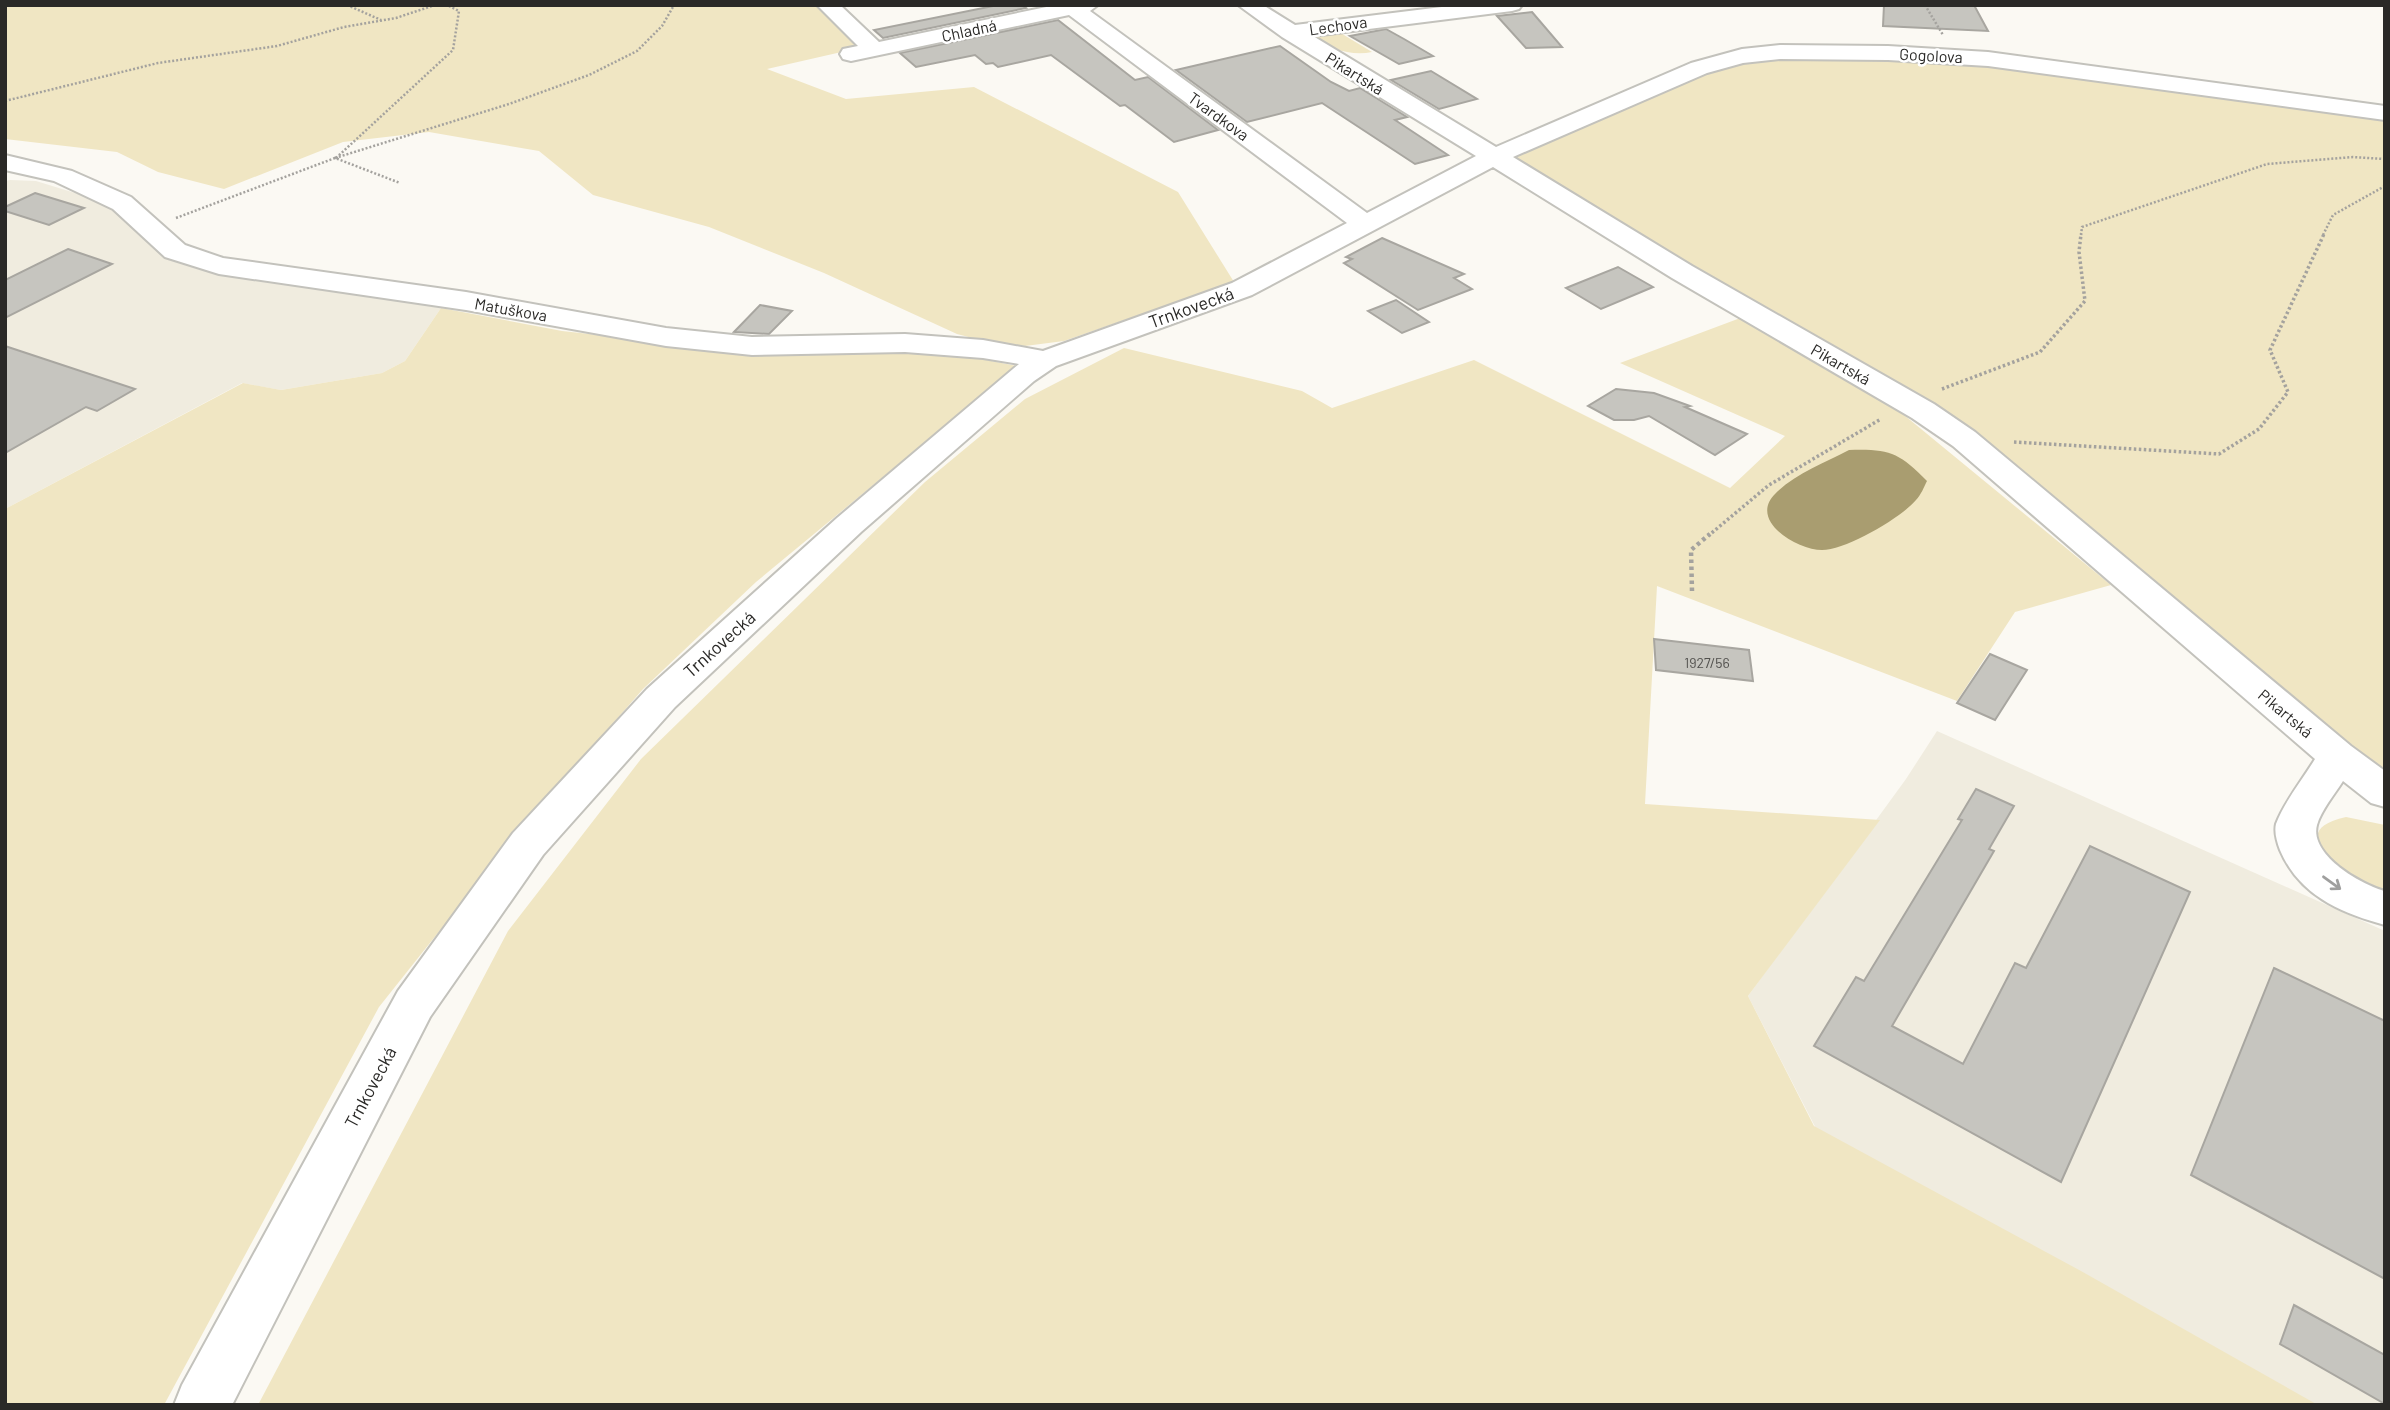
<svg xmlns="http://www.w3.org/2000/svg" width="2390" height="1410" font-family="Barlow,sans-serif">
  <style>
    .built { fill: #f0ecdf }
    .green { fill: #f0e6c3 }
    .water { fill: #a99d70 }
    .building { fill: #c6c5bf; stroke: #a8a6a0; stroke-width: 2 }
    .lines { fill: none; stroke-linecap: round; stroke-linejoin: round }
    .minor-casing { stroke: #c3c2bc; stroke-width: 4 }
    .path-far2 { stroke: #a4a29e; stroke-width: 2.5; stroke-dasharray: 2 2; stroke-linecap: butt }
    .path-far1 { stroke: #a4a29e; stroke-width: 3.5; stroke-dasharray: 2.5 2.5; stroke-linecap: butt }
    .path { stroke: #a4a29e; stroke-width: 4.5; stroke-dasharray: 3.5 3.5; stroke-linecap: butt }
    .minor { fill: #fff; fill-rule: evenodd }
    .oneway { stroke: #9f9f9e }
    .labels { text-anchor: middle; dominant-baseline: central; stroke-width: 5; stroke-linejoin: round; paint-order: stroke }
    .number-label { font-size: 14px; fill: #51504d }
    .far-street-label { font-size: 16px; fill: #2a2927; stroke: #fff }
    .street-label { font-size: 18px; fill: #2a2927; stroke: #fff }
  </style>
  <rect width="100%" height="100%" fill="#fbf9f3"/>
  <g class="built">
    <path d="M10 180 36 181 111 204 168 258 197 269 441 308 405 361 382 373 281 390 242 383 5 509V181Z"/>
    <path d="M1937 731 2385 931V1405H1958L1748 996 1906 779Z"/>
  </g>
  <g class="green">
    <path d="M5 5H817L859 48 767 69 846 99 974 87 1178 192 1234 282 1064 341 1025 346 984 341 957 334 824 273 709 227 593 195 539 151 429 132 343 142 224 189 158 172 117 152 5 139Z"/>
    <path d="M1334 29 1372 52C1353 56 1327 50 1313 35Z"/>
    <path d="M1743 58 1966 59 2385 118V782L1966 428 1716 286 1510 154 1715 67Z"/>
    <path d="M441 308 562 331 747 351 847 349 960 355 1017 366 756 582 643 689 515 836 379 1007 164 1405H5V509L243 383 281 390 382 373 405 361Z"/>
    <path d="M1743 317 1904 415 2111 585 2015 612 1957 701 1657 586 1645 804 1880 820 1748 996 1814 1126 2081 1271 2318 1405H258L508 931 641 759 925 482 1025 399 1124 348 1302 391 1332 408 1474 360 1730 488 1785 436 1620 363Z"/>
    <path d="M2346 817 2385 825V895C2376 892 2365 890 2358 885 2350 880 2344 872 2337 866 2313 843 2306 826 2346 817Z"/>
  </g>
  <path class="water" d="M1849 450C1890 449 1898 452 1927 481 1924 487 1921 495 1916 500 1901 518 1846 550 1822 550 1798 550 1748 521 1775 494 1794 474 1825 463 1849 450Z"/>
  <g class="building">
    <path d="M998 5H1022L1026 8 883 38 874 30Z"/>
    <path d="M1884 5H1974L1988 31 1883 26Z"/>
    <path d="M1532 12 1562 47 1526 48 1497 16Z"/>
    <path d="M1058 20 1135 80 1148 77 1218 130 1174 142 1125 105 1120 106 1051 55 998 67 993 63 986 64 975 55 916 67 900 53Z"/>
    <path d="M1386 29 1404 39 1433 56 1399 64 1350 36Z"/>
    <path d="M1280 46 1331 82 1349 91 1360 88 1407 117 1395 120 1448 155 1415 164 1322 103 1247 122 1176 70Z"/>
    <path d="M1431 71 1477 99 1439 109 1391 80Z"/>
    <path d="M35 193 84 208 49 225 5 211V207Z"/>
    <path d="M1382 238 1464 274 1454 278 1472 289 1418 310 1344 263 1352 259 1346 257Z"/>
    <path d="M68 249 112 264 5 318V280Z"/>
    <path d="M1618 267 1653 287 1601 309 1566 288Z"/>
    <path d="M1396 300 1429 322 1402 333 1368 311Z"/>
    <path d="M760 305 792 311 769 334 734 332Z"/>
    <path d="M5 346 135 389 97 411 86 407 5 453Z"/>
    <path d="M1616 389 1654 393 1690 406 1685 407 1747 434 1715 455 1649 416 1634 420H1614L1588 406Z"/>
    <path d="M1654 639 1749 650 1753 681 1656 670Z"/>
    <path d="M1990 654 2027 670 1995 720 1957 703Z"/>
    <path d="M1976 789 2014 806 1989 849 1994 851 1892 1026 1963 1064 2015 963 2026 968 2090 846 2190 892 2061 1182 1814 1046 1856 977 1864 981 1962 820 1958 819Z"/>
    <path d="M2274 968 2385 1021V1279L2191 1175Z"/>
    <path d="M2294 1305 2385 1355V1404L2280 1344Z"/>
  </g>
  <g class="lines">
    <defs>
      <path id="minor" d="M817 5H840L879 42 1056 5H1098L1090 11 1367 213 1476 156 1282 37 1238 5H1263L1295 25 1458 5H1522L1519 9 1512 11 1313 36 1496 147 1691 63 1742 49 1780 45 1888 46 1988 52 2385 106V120L1988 66 1888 60 1780 59 1743 63 1707 73 1513 157 1692 266 1934 404 1975 432 2351 746 2385 771V807L2371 803 2343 781C2335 794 2321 810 2317 825 2309 855 2362 885 2385 891V925C2340 913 2299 895 2280 850 2277 842 2274 832 2276 824 2284 802 2303 779 2315 759L1953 446 1912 418 1672 278 1493 167 1252 295 1056 366 1034 381 861 532 675 707 543 855 430 1017 232 1405H174L182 1385 398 991 513 833 647 689 837 518 1019 364 983 358 905 352 752 355 666 346 466 310 219 274 165 257 113 209 54 181 5 170V155L72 171 131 197 185 245 223 258 466 292 666 328 752 337 905 334 983 340 1043 351 1232 283 1347 223 1069 15 851 61 843 59 840 54 843 49 858 46Z"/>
    </defs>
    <use href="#minor" class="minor-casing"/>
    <g class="path-far2">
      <path d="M347 5 381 20"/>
      <path d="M636 5H726"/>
      <path d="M1925 5 1943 35"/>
      <path d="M5 101 158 63 277 46 344 27 396 18 435 5"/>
      <path d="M335 158 509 104 589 75 637 51 662 26 673 7"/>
      <path d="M336 158 453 50 459 11 447 5"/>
      <path d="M176 218 335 158 400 183"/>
      <path d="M2081 235 2082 227 2267 164 2353 157 2385 159"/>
      <path d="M2323 235 2333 215 2385 186"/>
    </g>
    <g class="path-far1">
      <path d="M1942 389 2040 352 2085 301 2079 252 2081 234"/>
      <path d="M2014 442 2219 454 2259 429 2288 392 2270 350 2324 234"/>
      <path d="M1708 536 1769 485 1881 419"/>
    </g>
    <path class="path" d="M1692 591 1691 550 1710 534"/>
    <use href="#minor" class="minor"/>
  </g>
  <defs><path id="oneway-shaft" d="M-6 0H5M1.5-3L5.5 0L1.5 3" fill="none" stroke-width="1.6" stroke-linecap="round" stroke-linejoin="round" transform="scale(1.75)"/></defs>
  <use class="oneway" href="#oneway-shaft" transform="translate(2332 883) rotate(36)"/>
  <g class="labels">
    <g class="number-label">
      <text x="1707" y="662">1927/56</text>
    </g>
    <g class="far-street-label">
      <text transform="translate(1338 25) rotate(-8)">Lechova</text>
      <text transform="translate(969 30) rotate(-12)">Chladná</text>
      <text transform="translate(1931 55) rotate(3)">Gogolova</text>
      <text transform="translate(1355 73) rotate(32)">Pikartská</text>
      <text transform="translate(1219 116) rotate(36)">Tvardkova</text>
      <text transform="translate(511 309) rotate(10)">Matuškova</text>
      <text transform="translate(1841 364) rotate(30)">Pikartská</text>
      <text transform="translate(2286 713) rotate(40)">Pikartská</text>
    </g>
    <g class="street-label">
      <text transform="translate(1191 307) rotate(-20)">Trnkovecká</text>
      <text transform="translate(719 644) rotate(-42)">Trnkovecká</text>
      <text transform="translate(370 1087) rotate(-62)">Trnkovecká</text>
    </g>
  </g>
  <rect width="2390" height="1410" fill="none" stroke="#2a2927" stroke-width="14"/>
</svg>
